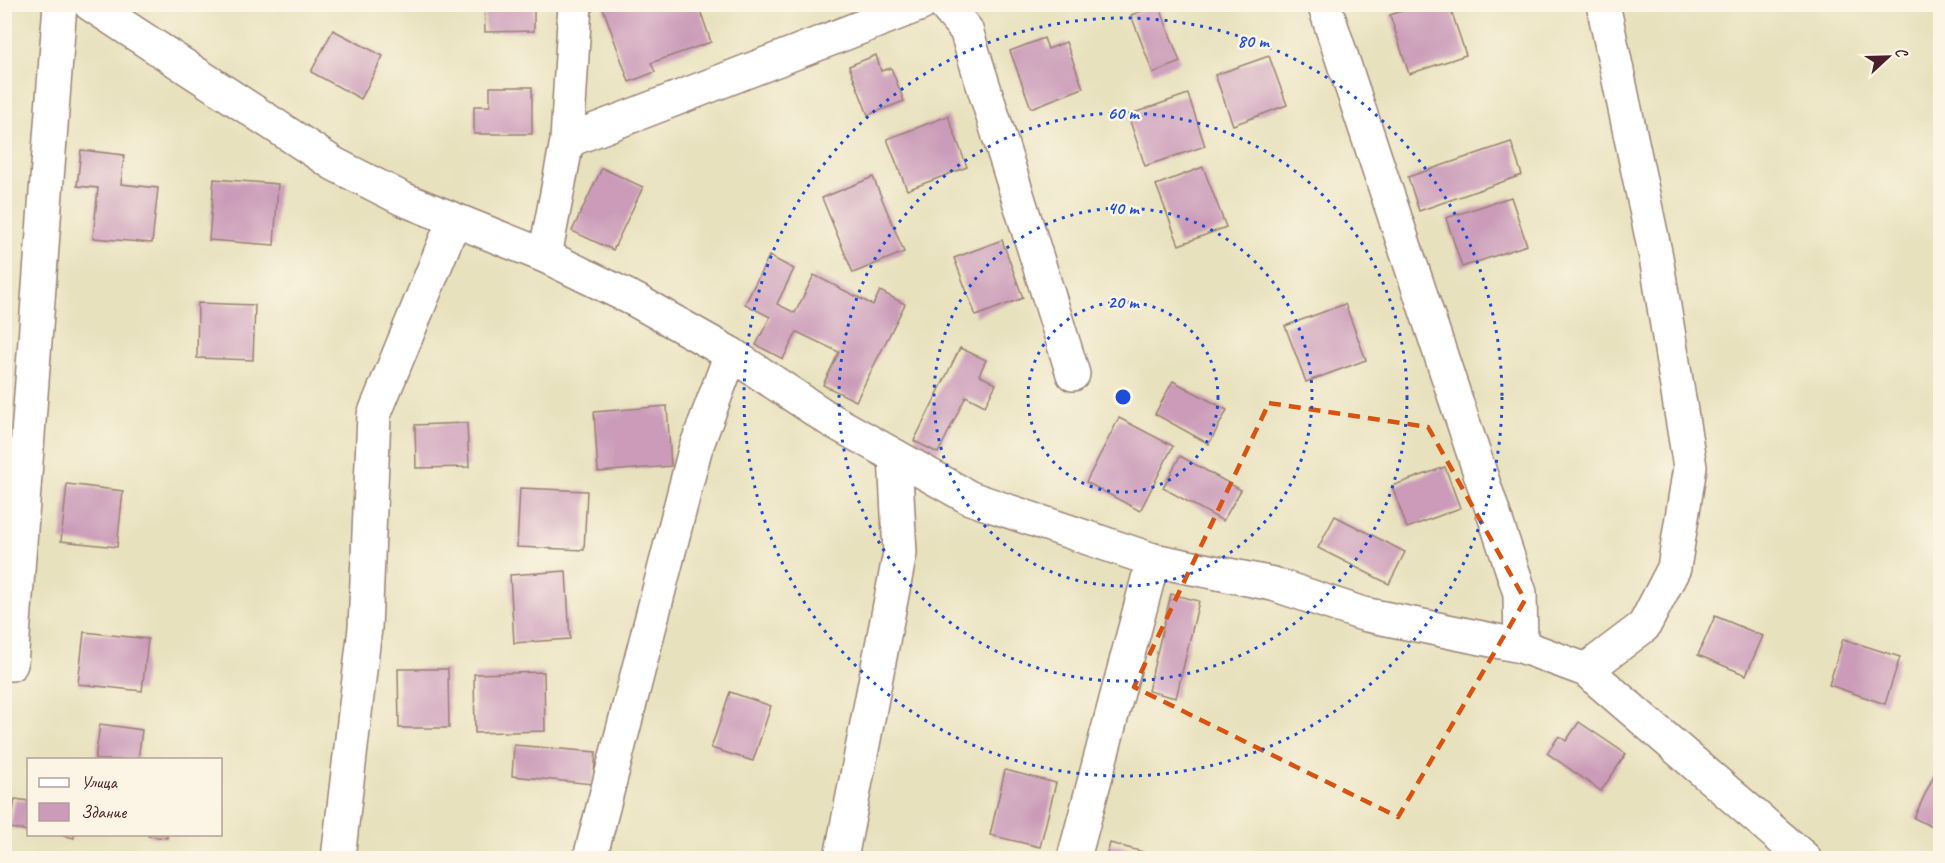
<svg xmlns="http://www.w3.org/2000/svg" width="1945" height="863" font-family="Caveat,sans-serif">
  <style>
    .building { fill: #cb9bb9 }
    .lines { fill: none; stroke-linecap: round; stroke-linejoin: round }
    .minor-casing { stroke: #998074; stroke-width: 36 }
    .minor { stroke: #fff; stroke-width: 33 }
    .marked { fill: none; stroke: #d8530f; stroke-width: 4.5; stroke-dasharray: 12 8; stroke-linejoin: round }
    .ring { fill: none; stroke: #1d4ed8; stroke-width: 3; stroke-dasharray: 3 6 }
    .centre { fill: #1d4ed8; stroke: #fcf5e5; stroke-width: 3 }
    .ring-label { font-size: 18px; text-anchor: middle; font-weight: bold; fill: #1d4ed8; stroke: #fcf5e5; stroke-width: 5; stroke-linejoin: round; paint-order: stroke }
  </style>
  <rect width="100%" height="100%" fill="#fcf5e5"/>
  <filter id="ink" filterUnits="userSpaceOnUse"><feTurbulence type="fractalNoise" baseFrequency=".0167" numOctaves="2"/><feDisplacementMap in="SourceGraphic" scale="12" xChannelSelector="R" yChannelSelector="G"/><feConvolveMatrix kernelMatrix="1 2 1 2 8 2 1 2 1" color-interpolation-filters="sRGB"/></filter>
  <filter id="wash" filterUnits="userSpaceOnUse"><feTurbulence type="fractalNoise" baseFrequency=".008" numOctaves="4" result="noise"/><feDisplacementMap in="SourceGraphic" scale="24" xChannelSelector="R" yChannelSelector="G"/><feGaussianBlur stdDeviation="1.35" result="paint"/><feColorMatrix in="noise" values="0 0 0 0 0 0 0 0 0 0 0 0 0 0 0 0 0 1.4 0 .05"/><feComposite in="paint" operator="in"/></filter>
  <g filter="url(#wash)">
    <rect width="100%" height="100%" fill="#e8e1bd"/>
    <g id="blocks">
      <g class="building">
        <path d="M484 4H534V31L485 32Z"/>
        <path d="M612 4H698L711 42 651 63 655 72 629 82 603 8Z"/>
        <path d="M1422 4H1449L1466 55 1409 74 1390 15Z"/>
        <path d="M1159 5 1180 62 1153 73 1131 15Z"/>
        <path d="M333 30 383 56 361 99 311 72Z"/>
        <path d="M1044 38 1048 49 1066 42 1083 88 1031 108 1010 51Z"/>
        <path d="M876 55 881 71 891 68 904 101 868 115 849 66Z"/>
        <path d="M1269 56 1287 105 1233 125 1215 75Z"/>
        <path d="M490 87H532V134H474V106H490Z"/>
        <path d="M1188 94 1205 146 1145 166 1128 115Z"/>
        <path d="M948 116 967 167 907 190 887 139Z"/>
        <path d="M1511 142 1522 175 1419 211 1408 177Z"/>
        <path d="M81 150 124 155 121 184 158 188 152 243 93 238 98 188 77 186Z"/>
        <path d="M1203 167 1226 227 1179 245 1156 185Z"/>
        <path d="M602 168 643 187 613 250 572 231Z"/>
        <path d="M873 177 904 252 853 273 822 198Z"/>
        <path d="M214 179 278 184 274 245 209 240Z"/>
        <path d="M1511 197 1527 245 1462 267 1446 218Z"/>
        <path d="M1002 240 1023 298 976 316 954 258Z"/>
        <path d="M769 256 794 269 777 304 795 313 814 275 873 305 880 291 905 304 856 401 823 385 839 352 797 332 783 359 756 345 770 317 745 304Z"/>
        <path d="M198 303 255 305 253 360 197 358Z"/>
        <path d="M1345 304 1366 360 1306 382 1285 326Z"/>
        <path d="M960 348 986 360 979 375 996 384 985 406 966 396 938 453 914 441Z"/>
        <path d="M1173 381 1227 410 1209 444 1155 414Z"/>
        <path d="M667 406 671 466 598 472 594 412Z"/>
        <path d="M1119 418 1173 446 1140 511 1086 482Z"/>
        <path d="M467 423 469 467 416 468 415 425Z"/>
        <path d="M1180 456 1241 490 1223 521 1163 488Z"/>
        <path d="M1445 467 1460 508 1407 528 1392 486Z"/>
        <path d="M67 484 123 491 117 547 61 541Z"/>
        <path d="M520 488 587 491 584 550 517 547Z"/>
        <path d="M1335 516 1405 552 1389 584 1318 548Z"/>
        <path d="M566 571 570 639 514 643 510 575Z"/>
        <path d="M1171 594 1199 601 1176 698 1148 691Z"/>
        <path d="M1715 616 1763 636 1746 675 1698 655Z"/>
        <path d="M84 632 148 639 142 691 78 684Z"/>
        <path d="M1843 639 1900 657 1885 704 1829 685Z"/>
        <path d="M398 669H448L449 728H399Z"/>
        <path d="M544 672 545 731 475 733 474 674Z"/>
        <path d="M730 692 771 706 753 761 711 748Z"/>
        <path d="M1579 722 1626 754 1601 791 1547 753 1559 736 1566 741Z"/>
        <path d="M100 724 142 730 138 760H95Z"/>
        <path d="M514 745 596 752 593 784 512 776Z"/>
        <path d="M1940 762V831L1914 818Z"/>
        <path d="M1005 770 1056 783 1040 847 990 835Z"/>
        <path d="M15 799 28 801V831L10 828Z"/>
        <path d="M58 834H74V838Z"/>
        <path d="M148 834H167V838L148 836Z"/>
        <path d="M1110 843 1165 858H1106Z"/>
        <path d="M31 856 49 857V858H31Z"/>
      </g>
    </g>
  </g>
  <g filter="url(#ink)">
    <use href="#blocks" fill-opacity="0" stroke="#998074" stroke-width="1.5"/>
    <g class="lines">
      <defs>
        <g id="minor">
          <path d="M90 4 334 164 403 199 545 256 637 301 731 354 829 419 970 498 1153 560 1273 584 1363 614 1521 646 1586 670 1804 858"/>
          <path d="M944 4 966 30 1073 374"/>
          <path d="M1324 4 1520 593 1521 646"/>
          <path d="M567 141 921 4"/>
          <path d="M545 256 567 141 575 4"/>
          <path d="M11 664 60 4"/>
          <path d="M1586 670 1644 626 1674 568 1690 467 1656 257 1603 4"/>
          <path d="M338 858 365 628 374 415 454 220"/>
          <path d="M590 858 695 450 731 354"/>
          <path d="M841 858 900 553 895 456"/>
          <path d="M1074 858 1153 560"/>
        </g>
      </defs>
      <use href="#minor" class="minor-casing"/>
      <use href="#minor" class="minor"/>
    </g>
  </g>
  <path class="marked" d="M1269 403 1428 427 1525 600 1398 817 1134 687Z"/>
  <g class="ring">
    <circle cx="1123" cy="397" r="95"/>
    <circle cx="1123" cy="397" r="189"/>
    <circle cx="1123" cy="397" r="284"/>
    <circle cx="1123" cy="397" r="379"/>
  </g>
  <circle cx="1123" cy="397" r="9" class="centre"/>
  <g class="ring-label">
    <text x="1253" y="47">80 m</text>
    <text x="1123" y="119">60 m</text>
    <text x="1123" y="214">40 m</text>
    <text x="1123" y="308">20 m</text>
  </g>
  <rect width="1945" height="863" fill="none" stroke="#fcf5e5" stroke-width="24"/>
  <rect x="27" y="758" width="195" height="78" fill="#fcf5e5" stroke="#b59f9b" stroke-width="1.5"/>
  <rect x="39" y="778" width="30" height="9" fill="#ffffff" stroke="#b59f9b" stroke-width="1.5"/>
  <text x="81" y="788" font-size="18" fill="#4a1f2b">Улица</text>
  <rect x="39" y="803" width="30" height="18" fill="#cb9bb9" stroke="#b59f9b" stroke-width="1.5"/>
  <text x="81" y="818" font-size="18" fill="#4a1f2b">Здание</text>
  <g transform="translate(1888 57) rotate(68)" stroke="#fcf5e5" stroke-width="4.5" paint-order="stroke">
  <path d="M0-4.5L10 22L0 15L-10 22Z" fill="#4a1f2b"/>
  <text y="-9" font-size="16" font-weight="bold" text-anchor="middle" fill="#4a1f2b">С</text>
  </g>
</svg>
